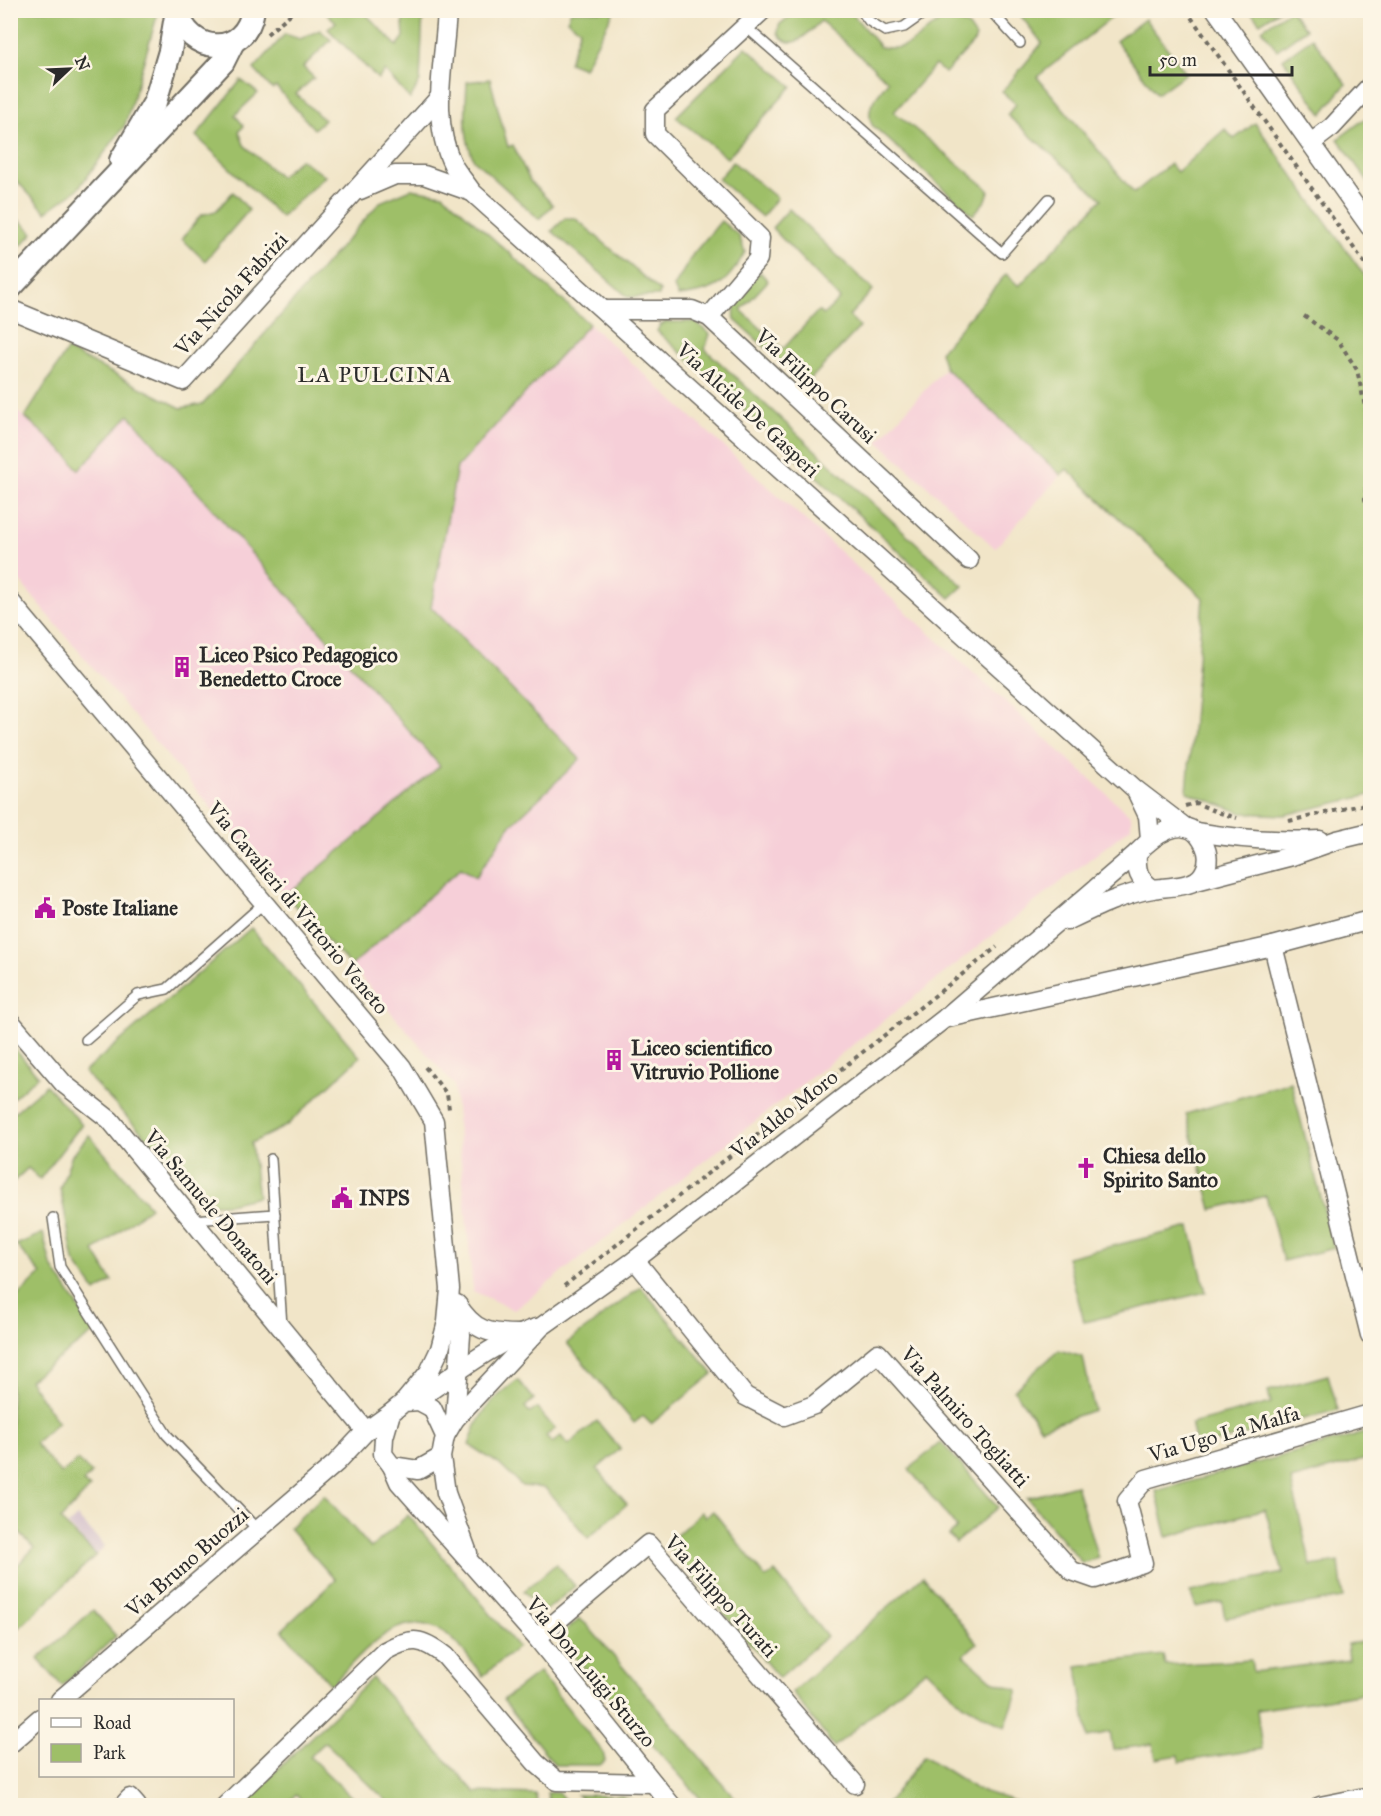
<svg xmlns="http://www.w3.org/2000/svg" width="1381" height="1816" font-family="'IM FELL Great Primer',serif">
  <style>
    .built { fill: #f6cfd8 }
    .industrial { fill: #d1bdca }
    .green { fill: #9ebf68; stroke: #64754a; stroke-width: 1.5 }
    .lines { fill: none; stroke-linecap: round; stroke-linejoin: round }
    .service-casing { stroke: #706c62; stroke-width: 12 }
    .minor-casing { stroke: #706c62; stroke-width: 21 }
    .tertiary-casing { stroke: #706c62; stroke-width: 26 }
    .path { stroke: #706c62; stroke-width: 4; stroke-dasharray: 4.5 4.5; stroke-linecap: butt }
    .service { stroke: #fff; stroke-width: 9 }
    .minor { stroke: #fff; stroke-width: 18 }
    .tertiary { stroke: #fff; stroke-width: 22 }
    .labels { text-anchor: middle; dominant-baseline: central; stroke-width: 6; stroke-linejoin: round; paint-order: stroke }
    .street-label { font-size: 21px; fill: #2b2b2b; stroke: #fcf5e5 }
    .poi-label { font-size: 21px; font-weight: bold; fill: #2b2b2b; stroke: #fcf5e5; text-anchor: start }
    .neighbourhood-label { font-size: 22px; letter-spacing: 1.5px; fill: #2b2b2b; stroke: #fcf5e5 }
  </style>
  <rect width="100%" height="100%" fill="#fcf5e5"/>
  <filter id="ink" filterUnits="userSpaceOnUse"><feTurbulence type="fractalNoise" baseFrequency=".0167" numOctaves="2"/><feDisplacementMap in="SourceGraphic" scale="12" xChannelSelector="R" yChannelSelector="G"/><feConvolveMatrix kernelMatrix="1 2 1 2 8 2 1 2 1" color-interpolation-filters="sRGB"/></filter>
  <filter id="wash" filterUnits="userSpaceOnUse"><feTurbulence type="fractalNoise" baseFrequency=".008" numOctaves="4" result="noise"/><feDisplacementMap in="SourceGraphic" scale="24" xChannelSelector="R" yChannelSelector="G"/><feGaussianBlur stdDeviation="1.35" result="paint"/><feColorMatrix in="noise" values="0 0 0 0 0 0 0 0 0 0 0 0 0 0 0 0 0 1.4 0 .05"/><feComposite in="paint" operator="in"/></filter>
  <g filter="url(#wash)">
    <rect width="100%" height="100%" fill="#f1e5c8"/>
    <g class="built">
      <path d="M589 324 1131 816V827L514 1310 473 1291 454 1085 351 966 461 868 476 876 509 827 579 759 431 608 457 467Z"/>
      <path d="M945 368 1061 475 995 548 878 441Z"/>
      <path d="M10 405 68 456V460L129 415 440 766 286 896 11 571Z"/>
    </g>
    <path class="industrial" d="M77 1517 105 1546 96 1555 68 1525Z"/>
    <g class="green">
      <path d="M11 10H157L158 13 125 125 78 189 46 212 11 175Z"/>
      <path d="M1290 10 1306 29 1277 50 1262 29Z"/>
      <path d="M324 11H363L397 46 404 37 402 11H423L420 81 410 99 385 71 378 79 328 29 336 22Z"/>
      <path d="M571 11H614L584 68 569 62 580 29 567 20Z"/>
      <path d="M797 11H850L880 47C918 54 921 25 952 17L969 27 976 37 974 42 945 73 935 65 894 112 986 187 989 191 986 200 973 215 872 125C864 105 878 96 888 81L821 21C807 33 792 55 778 33L779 25Z"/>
      <path d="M1017 11H1120L1037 77 1134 193 1170 164 1177 172 1225 129 1234 139 1255 123 1370 283V795L1284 815 1242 813 1187 792 1203 598 1067 469 1061 475 945 368 940 352 1006 274 1019 286 1102 199 1007 115 1016 104 1002 92 1042 43Z"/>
      <path d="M1250 11H1279L1260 23Z"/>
      <path d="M1145 19 1186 73 1157 94 1116 41Z"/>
      <path d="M320 30 331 40 303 67 314 78 296 94 324 120 314 129 276 87 272 89 254 69 285 34 300 39Z"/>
      <path d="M1312 38 1346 84 1322 114 1283 59Z"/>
      <path d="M746 47 792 86 727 158 676 117Z"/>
      <path d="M490 79 508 147 513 145 530 181 553 205 539 219 474 160C462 135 466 109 467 82Z"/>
      <path d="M241 80 258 93 235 115 244 126 239 131 244 145 280 177 300 159 325 176 281 217 196 136Z"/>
      <path d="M1370 115V185L1338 139Z"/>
      <path d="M733 162 777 198 762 217 718 179Z"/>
      <path d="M411 189 443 194 589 324 457 467 431 607 580 759 509 827 476 877 461 868 351 966 286 896 440 766 129 415 79 470 68 456 25 417 67 350 181 408 203 404 380 202Z"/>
      <path d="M233 192 249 210 205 261 182 239 201 215 216 211Z"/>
      <path d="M789 209 873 290 849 316 860 327 806 384 735 320C731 300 747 287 760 272L768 281 741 310 783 349 818 311 823 315 840 299 772 228Z"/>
      <path d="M10 212 33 233 22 245 11 243Z"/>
      <path d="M565 218H575L660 291 659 296 628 297 552 231Z"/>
      <path d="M721 221 739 236 745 252C727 286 714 292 678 296L674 287 693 254Z"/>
      <path d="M666 322H695L710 334 705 349 963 586 950 598 657 331 660 325Z"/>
      <path d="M251 928 360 1057 286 1126 251 1143 258 1197 228 1204H210L84 1072Z"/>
      <path d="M10 1043 38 1076 11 1100H10Z"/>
      <path d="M1291 1082 1334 1248 1283 1261 1266 1196 1212 1209 1186 1114Z"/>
      <path d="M46 1085 82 1124 40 1179 28 1168 12 1183 11 1115Z"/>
      <path d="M89 1135 150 1207 94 1251 112 1281 96 1292 74 1261 60 1188 72 1155Z"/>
      <path d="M1190 1227 1206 1292 1084 1322 1067 1257Z"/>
      <path d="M43 1233 51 1265 95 1332 29 1380 58 1422 35 1443 61 1474 77 1460 92 1473 83 1482 90 1488 60 1520 96 1555 19 1628 11 1618V1572L34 1548 11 1524V1303L41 1274 16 1245Z"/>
      <path d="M641 1287 713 1374 651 1424 643 1416 634 1423 567 1343Z"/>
      <path d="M1059 1350 1083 1357 1094 1410 1041 1428 1014 1390Z"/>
      <path d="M1328 1375 1338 1410 1197 1447 1191 1424 1271 1403 1268 1391Z"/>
      <path d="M518 1380 534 1399 525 1407 530 1413 537 1408 555 1429 546 1436 552 1443 561 1436 568 1445 597 1421 620 1449 597 1469 627 1504 588 1538 545 1488 522 1486 499 1464 469 1445C479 1411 491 1400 518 1380Z"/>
      <path d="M1365 1433 1370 1458 1291 1480 1311 1566 1339 1562 1343 1598 1225 1618 1222 1602 1196 1607 1190 1592 1283 1573 1265 1509 1167 1537 1156 1491Z"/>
      <path d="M941 1442 998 1507 956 1543 949 1535 957 1528 909 1469Z"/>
      <path d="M1076 1485 1098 1558 1082 1563 1027 1498Z"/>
      <path d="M324 1495 371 1548 408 1515 518 1647 483 1676C471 1662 459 1641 442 1631 396 1605 360 1657 331 1685L282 1630 335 1580 289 1528Z"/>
      <path d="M713 1511 766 1578 775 1572 827 1636 779 1678 666 1545 701 1512 705 1517Z"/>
      <path d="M556 1564 575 1586 543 1613 524 1591Z"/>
      <path d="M923 1576 977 1643 964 1655 993 1681 1018 1690 1005 1727 962 1704 926 1669 834 1747 792 1692Z"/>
      <path d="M93 1610 116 1636 62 1686 38 1659Z"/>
      <path d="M580 1619 586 1624 741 1805H706L557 1637Z"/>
      <path d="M1370 1641V1692L1257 1710 1262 1749 1180 1762 1179 1755 1156 1759 1153 1744 1113 1750 1110 1732 1088 1737 1077 1666 1163 1655 1165 1665 1251 1660 1253 1672 1349 1660 1347 1644Z"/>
      <path d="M539 1672 603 1752 605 1761 600 1765H555L503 1700Z"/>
      <path d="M372 1678 475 1792 535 1794 538 1805H391L325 1742 310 1757 360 1805H306L296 1795 285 1805H253L247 1799Z"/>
      <path d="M924 1756 976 1789 1026 1805H886Z"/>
      <path d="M558 1792 569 1805H550L547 1793Z"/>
      <path d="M577 1795 621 1796 642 1805H588Z"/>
    </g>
  </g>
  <g filter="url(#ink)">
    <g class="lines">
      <defs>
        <g id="service">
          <path d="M861 10 869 21 885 31 904 27 928 10"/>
          <path d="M990 10 1020 43"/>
          <path d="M745 26 1002 253 1049 199"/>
          <path d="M86 1040 138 995 167 989 264 903"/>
          <path d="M271 1159 282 1326"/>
          <path d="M53 1218 60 1267 167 1435 258 1530"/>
          <path d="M193 1220 275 1214"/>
        </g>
        <g id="minor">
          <path d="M447 10C445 62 429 117 453 165 458 174 466 183 472 192L1135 789 1186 828"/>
          <path d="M1216 10 1370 227"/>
          <path d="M1311 143 1332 127 1370 86"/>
          <path d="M360 190 395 175H424L472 192"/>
          <path d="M10 309 183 381 438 99"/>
          <path d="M606 310H692L709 317 969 560"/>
          <path d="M709 317 758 259 760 238 655 134V110L763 10"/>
          <path d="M10 601 402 1067 434 1121 450 1289 447 1322 440 1349 429 1372 404 1402"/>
          <path d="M1137 793 1148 816 1150 839"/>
          <path d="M1197 832C1238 839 1278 842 1320 840"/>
          <path d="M1196 881 1292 856 1337 840 1370 832"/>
          <path d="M1370 920 1273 946 1370 1335"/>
          <path d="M1067 921C1094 908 1122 894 1153 889 1165 887 1187 887 1197 880 1203 876 1205 871 1207 865 1209 856 1206 846 1201 839 1184 812 1152 837 1137 853 1136 871 1138 879 1153 889"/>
          <path d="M948 1018 1273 946"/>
          <path d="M10 1021 64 1084 110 1120 366 1431"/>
          <path d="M635 1260 745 1396 784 1416 814 1405 878 1353 1072 1571 1095 1579 1143 1563 1127 1501 1146 1479 1370 1414"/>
          <path d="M457 1304C474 1331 488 1334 519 1334"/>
          <path d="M419 1401 424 1395C459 1371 496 1342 536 1328"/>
          <path d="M455 1419 461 1335 459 1307"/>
          <path d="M445 1436 455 1419 541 1327 635 1260 944 1019 1137 853"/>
          <path d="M441 1457 418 1470 392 1466 383 1454 384 1437 391 1413 404 1402 419 1401 432 1408 445 1436 441 1457 446 1493 468 1553"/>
          <path d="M392 1466 399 1482 537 1638 672 1806"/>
          <path d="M537 1638 648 1544 855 1784"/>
          <path d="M60 1700 336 1463 366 1431 391 1413"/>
          <path d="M10 1744 40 1718"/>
          <path d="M123 1806 130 1798 137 1806"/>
          <path d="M225 1806 385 1651C412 1636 422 1638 445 1656L536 1763 557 1781 653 1783"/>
          <path d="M1320 1806 1370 1796"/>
        </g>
        <g id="tertiary">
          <path d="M177 10C188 56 246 58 253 10"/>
          <path d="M121 160 155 102 170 51 177 10"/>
          <path d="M10 288 223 62 233 42"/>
        </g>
      </defs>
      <use href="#service" class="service-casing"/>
      <use href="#minor" class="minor-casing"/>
      <use href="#tertiary" class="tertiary-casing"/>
      <g class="path">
        <path d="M1186 10 1370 271"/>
        <path d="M267 34 295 10"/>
        <path d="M1304 316 1338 340 1357 370 1370 429"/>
        <path d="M1370 434 1365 499 1370 517"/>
        <path d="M1185 806 1196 803 1217 812 1237 818"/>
        <path d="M1289 821 1370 803"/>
        <path d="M425 1067 447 1094 449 1109"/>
        <path d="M564 1286 997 947"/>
      </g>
      <use href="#service" class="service"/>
      <use href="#minor" class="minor"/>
      <use href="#tertiary" class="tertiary"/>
    </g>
  </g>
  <defs>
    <symbol id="building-bare" viewBox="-9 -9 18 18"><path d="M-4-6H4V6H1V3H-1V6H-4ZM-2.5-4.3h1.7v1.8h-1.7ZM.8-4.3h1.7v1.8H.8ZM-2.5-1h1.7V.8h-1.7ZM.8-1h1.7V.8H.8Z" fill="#b5179e" stroke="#fcf5e5" stroke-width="2.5" paint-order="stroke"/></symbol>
    <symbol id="civic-bare" viewBox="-9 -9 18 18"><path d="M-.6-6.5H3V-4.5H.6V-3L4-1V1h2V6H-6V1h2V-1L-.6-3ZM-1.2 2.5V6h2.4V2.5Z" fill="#b5179e" stroke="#fcf5e5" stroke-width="2.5" paint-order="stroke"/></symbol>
    <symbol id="church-bare" viewBox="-9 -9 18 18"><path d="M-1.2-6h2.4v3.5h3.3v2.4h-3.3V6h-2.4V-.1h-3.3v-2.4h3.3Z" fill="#b5179e" stroke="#fcf5e5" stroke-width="2.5" paint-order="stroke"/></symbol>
  </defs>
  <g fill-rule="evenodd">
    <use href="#building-bare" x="167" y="652" width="30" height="30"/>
    <use href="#civic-bare" x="30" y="893" width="30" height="30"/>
    <use href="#building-bare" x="599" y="1045" width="30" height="30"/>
    <use href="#church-bare" x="1071" y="1153" width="30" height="30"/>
    <use href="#civic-bare" x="327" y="1183" width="30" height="30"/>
  </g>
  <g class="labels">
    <g class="street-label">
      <text transform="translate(231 294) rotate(-48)">Via Nicola Fabrizi</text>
      <text transform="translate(816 386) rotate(43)">Via Filippo Carusi</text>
      <text transform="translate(748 410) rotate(43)">Via Alcide De Gasperi</text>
      <text transform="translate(298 908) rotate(50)">Via Cavalieri di Vittorio Veneto</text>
      <text transform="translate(784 1114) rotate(-38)">Via Aldo Moro</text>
      <text transform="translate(211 1207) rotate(50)">Via Samuele Donatoni</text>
      <text transform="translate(965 1417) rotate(48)">Via Palmiro Togliatti</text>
      <text transform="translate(1224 1434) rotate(-16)">Via Ugo La Malfa</text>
      <text transform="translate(187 1562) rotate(-41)">Via Bruno Buozzi</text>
      <text transform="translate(721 1596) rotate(48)">Via Filippo Turati</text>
      <text transform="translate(591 1672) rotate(50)">Via Don Luigi Sturzo</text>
    </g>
    <g class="poi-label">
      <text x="199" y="655">Liceo Psico Pedagogico<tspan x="199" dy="24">Benedetto Croce</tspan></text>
      <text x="62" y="908">Poste Italiane</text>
      <text x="631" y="1048">Liceo scientifico<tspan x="631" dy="24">Vitruvio Pollione</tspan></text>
      <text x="1103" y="1156">Chiesa dello<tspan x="1103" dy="24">Spirito Santo</tspan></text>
      <text x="359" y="1198">INPS</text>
    </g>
    <g class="neighbourhood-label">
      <text x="375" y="374">LA PULCINA</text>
    </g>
  </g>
  <rect width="1381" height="1816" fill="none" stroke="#fcf5e5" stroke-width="36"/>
  <rect x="39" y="1699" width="195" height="78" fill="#fcf5e5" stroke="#a8a49b" stroke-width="1.5"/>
  <rect x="51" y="1718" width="30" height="9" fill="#ffffff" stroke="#a8a49b" stroke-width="1.5"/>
  <text x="93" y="1729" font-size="18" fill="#2b2b2b">Road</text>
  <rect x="51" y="1744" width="30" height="18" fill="#9ebf68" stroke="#a8a49b" stroke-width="1.5"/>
  <text x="93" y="1759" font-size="18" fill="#2b2b2b">Park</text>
  <g transform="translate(69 69) rotate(67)" stroke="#fcf5e5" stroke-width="4.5" paint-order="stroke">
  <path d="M0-4.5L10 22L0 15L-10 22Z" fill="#2b2b2b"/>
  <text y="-9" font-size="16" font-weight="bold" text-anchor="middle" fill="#2b2b2b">N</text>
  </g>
  <path d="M1150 66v9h142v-9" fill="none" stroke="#2b2b2b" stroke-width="3"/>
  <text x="1159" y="66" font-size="18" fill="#2b2b2b" stroke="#fcf5e5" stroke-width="4.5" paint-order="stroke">50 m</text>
</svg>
